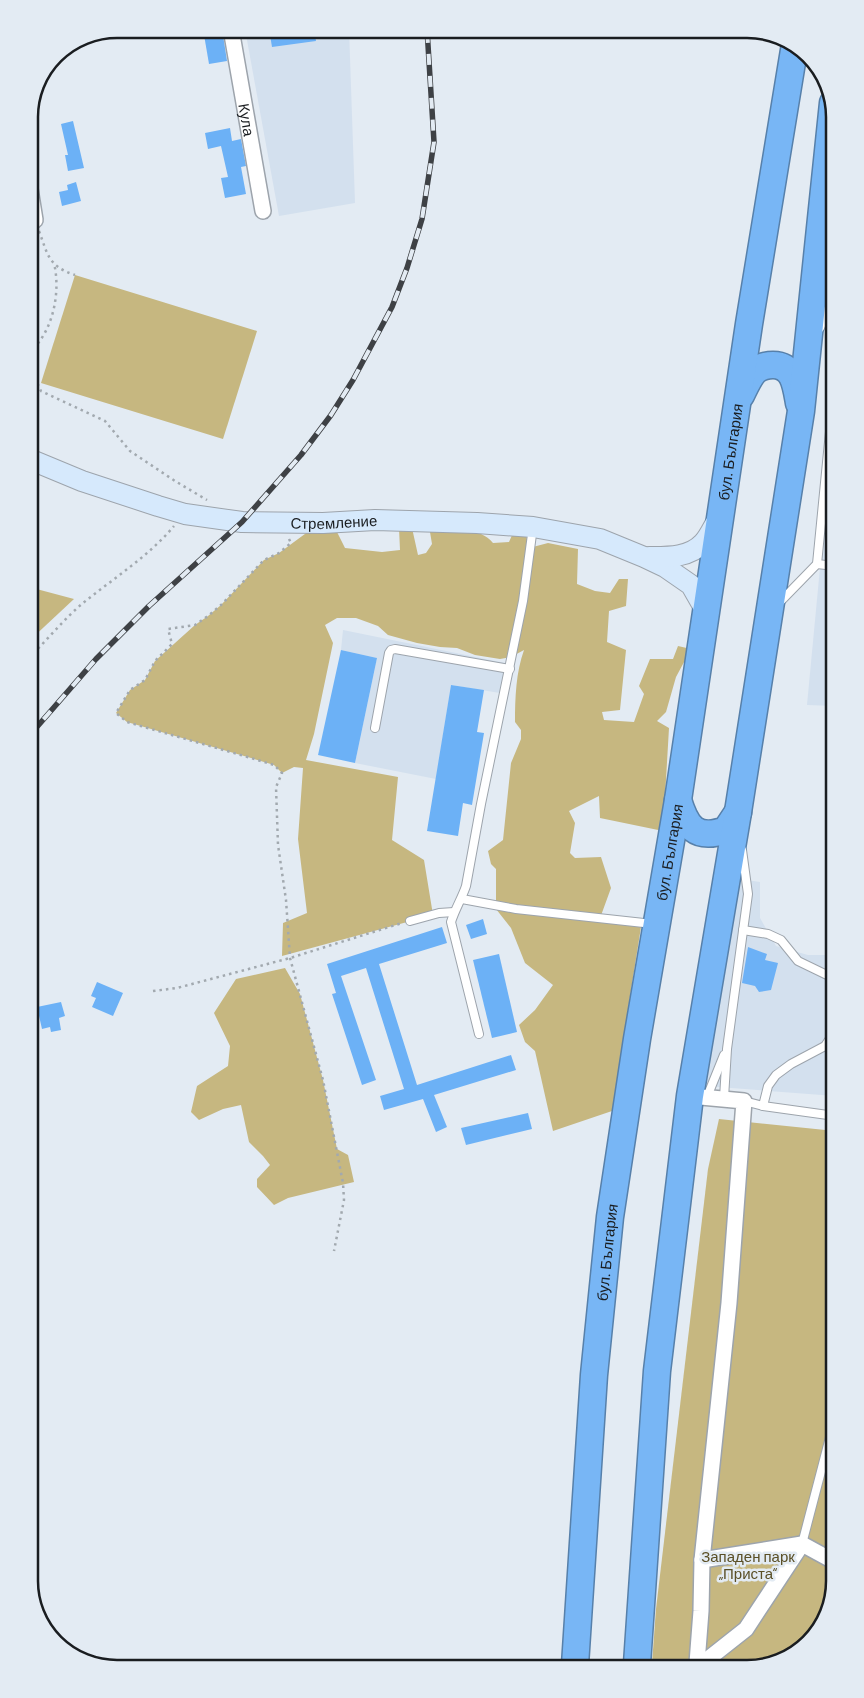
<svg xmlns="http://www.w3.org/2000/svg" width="864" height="1698" font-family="Barlow,sans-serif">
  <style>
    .built { fill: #d3e0ee }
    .green { fill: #c6b780 }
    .building { fill: #6cb1f6 }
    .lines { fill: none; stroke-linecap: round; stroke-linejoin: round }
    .lane-casing { stroke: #9da4ac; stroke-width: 10 }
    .street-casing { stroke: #9da4ac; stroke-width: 18 }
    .secondary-casing { stroke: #9da4ac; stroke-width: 22 }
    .highway-casing { stroke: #5780aa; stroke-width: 29 }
    .path { stroke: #a2a9af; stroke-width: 2.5; stroke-dasharray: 2.5 4; stroke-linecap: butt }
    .lane { stroke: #fff; stroke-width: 8 }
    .street { stroke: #fff; stroke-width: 15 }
    .secondary { stroke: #d6e9fc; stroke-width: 20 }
    .highway { stroke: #78b6f5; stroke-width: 26 }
    .rail-casing { stroke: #3e4145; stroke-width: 5.5 }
    .rail { stroke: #e3ebf3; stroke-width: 4; stroke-dasharray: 11; stroke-linecap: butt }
    .labels { text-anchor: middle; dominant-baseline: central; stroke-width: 5; stroke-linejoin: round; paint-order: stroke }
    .street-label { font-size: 15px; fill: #1a1d20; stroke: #e3ebf3 }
    .park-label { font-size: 15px; fill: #5a4f26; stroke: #e3ebf3 }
    .rim { fill: none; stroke: #1a1d20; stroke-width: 2.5 }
  </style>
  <rect width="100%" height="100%" fill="#e3ebf3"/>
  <g class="built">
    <path d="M245 29H349L355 203 279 216Z"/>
    <path d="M835 410V706L807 705Z"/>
    <path d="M343 630 510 664 506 694 451 685 436 779 355 763 377 658 341 650Z"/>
    <path d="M740 879 760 882V918L776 946 808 955H835V1096L705 1086Z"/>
  </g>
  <g class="green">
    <path d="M75 275 257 331 223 439 41 383Z"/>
    <path d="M333 524 345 548 382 552 400 550 399 528H412L418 555 426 553 432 544 429 526H471C478 535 486 534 493 543L509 542 513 533 526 535 529 548 548 543 578 549 577 584 595 591 610 593 619 579H628L626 606 609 611 607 642 626 650 620 710 602 712 604 720 634 722 644 694 639 686 650 659H673L678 646 691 649 676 677 666 712 657 721 669 728 663 831 600 818 599 796 569 811 575 823 570 853 575 858 601 857 611 888 599 921 641 927 612 1111 553 1131 535 1051 525 1042 519 1025 535 1010 553 985 525 963 511 928 496 909V869L491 864 488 851 503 840 511 763 521 739V730L515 722C515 698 516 672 524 650L511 657 500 659 475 655 457 648 440 647 417 643 388 635 378 626 356 618H337L325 625 333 643 314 734 306 760 398 777 392 840 424 860 433 915 282 956 283 923 307 913 298 839 303 768 294 767 282 773 274 765 251 758 127 722 116 713 130 690 145 680 155 661 195 625 208 616 221 605 264 560 279 553 309 531Z"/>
    <path d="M29 587 74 599 29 641Z"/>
    <path d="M285 968 300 994 323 1080 337 1149 348 1155 354 1182 288 1198 274 1205 257 1187V1179L270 1165 263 1156 249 1142 241 1105 223 1109 199 1120 191 1112 197 1086 228 1066 230 1046 214 1013 236 979Z"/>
    <path d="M719 1119 835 1131V1582L820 1631 781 1663 652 1664 656 1609 708 1169Z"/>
  </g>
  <g class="building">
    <path d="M203 29H222L227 61 209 64Z"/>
    <path d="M269 29H314L316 41 272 47Z"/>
    <path d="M73 121 84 168 68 171 65 155H68L61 124Z"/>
    <path d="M230 128 232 141 241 139 246 166 241 167 246 194 225 198 221 178 228 177 221 146 208 149 205 133Z"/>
    <path d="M76 182 81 201 62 206 59 192 68 190 67 185Z"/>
    <path d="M341 650 377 658 355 763 318 755Z"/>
    <path d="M451 685 484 690 477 732 484 733 472 805 463 803 458 836 427 831Z"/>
    <path d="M483 919 487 934 471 939 466 925Z"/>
    <path d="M442 927 447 943 379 964 417 1085 511 1055 516 1070 434 1095 447 1127 436 1132 423 1099 384 1110 380 1096 404 1089 366 968 341 976 376 1080 362 1085 332 994 336 993 327 964Z"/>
    <path d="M748 947 767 954 765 960 778 963 771 990 759 992 755 986 742 983Z"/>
    <path d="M499 954 517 1032 492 1038 473 960Z"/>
    <path d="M97 982 123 993 113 1016 92 1007 96 998 91 996Z"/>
    <path d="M61 1002 65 1016 59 1018 61 1030 51 1032 50 1027 42 1029 37 1007Z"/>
    <path d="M528 1113 532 1129 466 1145 461 1128Z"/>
  </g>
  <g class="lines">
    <defs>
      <g id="lane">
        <path d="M820 328 835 291"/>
        <path d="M817 564 835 566"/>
        <path d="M778 604 817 564 835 381"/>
        <path d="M375 728 389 653 391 650 395 649 510 669"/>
        <path d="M462 899 516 909 653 924"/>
        <path d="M410 921 439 913 454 912"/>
        <path d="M743 930 768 934 781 940 798 961 829 976 835 986"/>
        <path d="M479 1034 451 922C455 909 462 898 466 886L481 804 523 601 533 527"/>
        <path d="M707 1097 724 1055"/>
        <path d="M724 1098 727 1049 748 894 742 850"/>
        <path d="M744 1101 763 1106 835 1116"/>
        <path d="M763 1106 768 1086 776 1075 791 1064 825 1046 835 1031"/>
        <path d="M802 1544 835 1418"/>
      </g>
      <g id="street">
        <path id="s1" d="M231 29 263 211"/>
        <path d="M29 183 35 220"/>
        <path d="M690 1096 744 1101 729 1303 702 1560 701 1611 697 1663"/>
        <path d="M702 1560 802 1544 835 1562"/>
        <path d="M703 1663 746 1629 802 1544"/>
      </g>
      <g id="secondary">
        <path id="s2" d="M29 459 82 481 158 506 185 514 242 522 323 523 375 520 477 523 533 527 600 539 644 557 665 567 691 585 707 613"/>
        <path d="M649 557C667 557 689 558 703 543 709 537 713 527 718 519"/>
      </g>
      <g id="highway">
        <path d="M741 395C745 387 749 377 755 371 760 367 767 365 773 365 794 365 796 386 799 403"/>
        <path d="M678 800C686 826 695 841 726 830L738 812"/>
        <path d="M637 1664 657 1371 690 1096 738 812 801 411 833 103"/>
        <path id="s3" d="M575 1665 594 1375 610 1217 637 1039 678 800 749 324 795 44"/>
      </g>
    </defs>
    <use href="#lane" class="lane-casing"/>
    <use href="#street" class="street-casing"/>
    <use href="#secondary" class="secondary-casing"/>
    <use href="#highway" class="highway-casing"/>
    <g class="path">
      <path d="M39 231C48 255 48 266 75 275"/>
      <path d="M29 353C53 332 61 293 54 263"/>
      <path d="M29 366 41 391 105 421 130 451 175 481 207 500"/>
      <path d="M289 539 291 543 279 553 264 560 221 605 208 616 195 625 168 629 172 644 155 661 145 680 130 690 116 713 127 722 251 758 274 765 282 773 276 787 278 845 286 900 290 958 323 1080 343 1183 344 1200 334 1251"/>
      <path d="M29 658C47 640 64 619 83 603 114 578 149 556 174 526"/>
      <path d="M153 991 177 988 290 958 402 923"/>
    </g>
    <use href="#lane" class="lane"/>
    <use href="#street" class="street"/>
    <use href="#secondary" class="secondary"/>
    <use href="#highway" class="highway"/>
    <defs>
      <path id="rail" d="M29 736 96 659 149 606 242 522 301 455 331 415 353 380 392 307 407 268 422 219 434 142 427 29"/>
    </defs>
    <use href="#rail" class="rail-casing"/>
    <use href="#rail" class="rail"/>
  </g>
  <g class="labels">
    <g class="street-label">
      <text stroke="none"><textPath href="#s1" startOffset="92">Кула</textPath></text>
      <text stroke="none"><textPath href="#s3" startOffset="1224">бул. България</textPath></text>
      <text stroke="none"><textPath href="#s2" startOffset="315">Стремление</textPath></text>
      <text stroke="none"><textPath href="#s3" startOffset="819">бул. България</textPath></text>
      <text stroke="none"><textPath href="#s3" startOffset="414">бул. България</textPath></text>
    </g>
    <g class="park-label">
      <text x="748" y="1556">Западен парк<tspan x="748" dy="17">„Приста“</tspan></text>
    </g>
  </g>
  <path d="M0 0H864V1698H0ZM117 38H747A79 79 0 0 1 826 117V1581A79 79 0 0 1 747 1660H117A79 79 0 0 1 38 1581V117A79 79 0 0 1 117 38Z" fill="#e3ebf3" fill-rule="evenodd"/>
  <path class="rim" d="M117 38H747A79 79 0 0 1 826 117V1581A79 79 0 0 1 747 1660H117A79 79 0 0 1 38 1581V117A79 79 0 0 1 117 38Z"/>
</svg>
